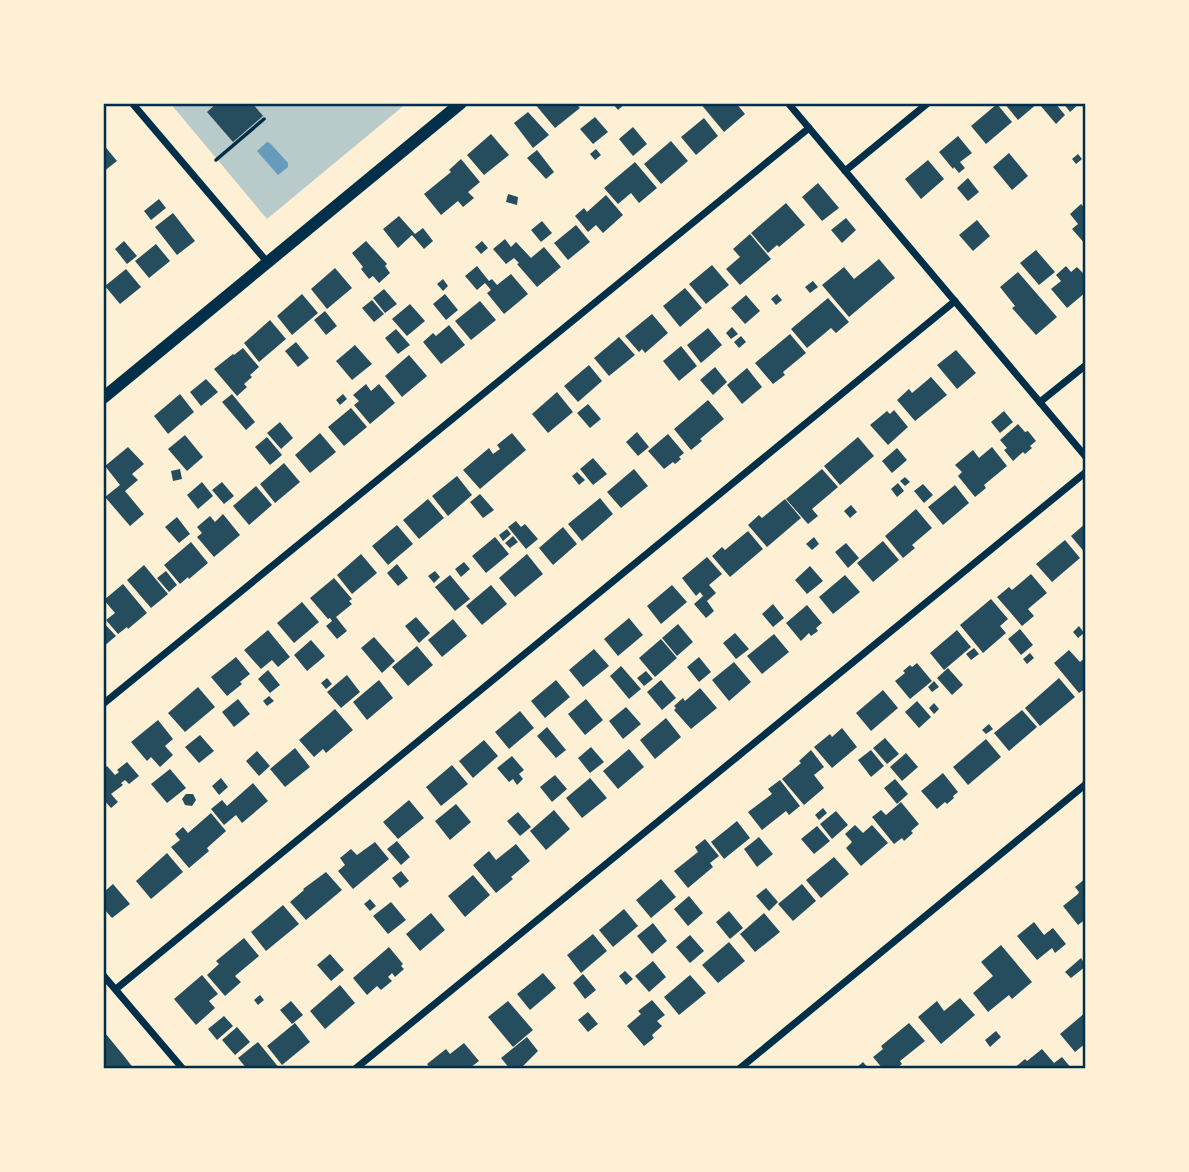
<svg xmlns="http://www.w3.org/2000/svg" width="1189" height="1172" font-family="'Roboto Serif',serif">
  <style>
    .green { fill: #b9caca }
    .water { fill: #669bbc }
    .building { fill: #264d5e }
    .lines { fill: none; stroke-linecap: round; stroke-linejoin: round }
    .path { stroke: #003049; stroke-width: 3.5 }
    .minor { stroke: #003049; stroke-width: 7 }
    .tertiary { stroke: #003049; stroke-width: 12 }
    .neatline { fill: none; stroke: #003049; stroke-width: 2.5 }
  </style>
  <rect width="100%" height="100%" fill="#fdf0d5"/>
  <path class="green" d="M170 103H407L267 219Z"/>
  <path class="water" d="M267 142 270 143 288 163V167L278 175 257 151Z"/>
  <g class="building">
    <path d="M217 103H252L263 116 233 142 207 112Z"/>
    <path d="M534 103H575L580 108 555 128Z"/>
    <path d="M612 103H626L618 110Z"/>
    <path d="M700 103H736L745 114 724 132Z"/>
    <path d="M1004 103H1038L1018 120Z"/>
    <path d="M1043 103H1055L1065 115 1056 124 1040 105Z"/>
    <path d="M1063 103H1080L1070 112Z"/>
    <path d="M997 104 1012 122 986 144 971 126Z"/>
    <path d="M528 112 549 135 533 148 514 123Z"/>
    <path d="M595 117 608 132 593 144 580 129Z"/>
    <path d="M704 118 718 136 696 155 681 137Z"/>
    <path d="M633 127 647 144 633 156 619 139Z"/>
    <path d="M491 134 509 155 484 175 467 155Z"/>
    <path d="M958 136 972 153 960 162 965 168 959 173 954 167 953 169 939 152Z"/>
    <path d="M671 141 688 161 661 184 644 164Z"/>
    <path d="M103 144 117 161 103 172Z"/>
    <path d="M596 149 601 155 595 160 590 154Z"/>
    <path d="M537 150 554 172 546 179 527 158Z"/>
    <path d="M1009 153 1028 176 1012 190 993 167Z"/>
    <path d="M1078 154 1082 159 1076 164 1072 159Z"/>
    <path d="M461 159 480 182 468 192 474 198 463 207 458 201 441 215 424 194 451 172 449 170Z"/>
    <path d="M928 160 944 179 921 199 905 179Z"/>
    <path d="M635 162 657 188 639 203 631 193 618 204 604 188Z"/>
    <path d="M968 178 979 192 968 201 957 188Z"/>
    <path d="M818 183 839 208 822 221 802 197Z"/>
    <path d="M508 194 518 197 517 205 506 202Z"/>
    <path d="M606 195 623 215 603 233 596 225 588 232 575 216 584 208 587 212Z"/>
    <path d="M159 199 166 208 151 220 144 211Z"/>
    <path d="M786 203 805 225 779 247 777 245 768 253 751 233Z"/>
    <path d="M1081 204 1086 209V245L1072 229 1078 224 1070 214Z"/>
    <path d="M173 213 195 241 177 255 155 227Z"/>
    <path d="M399 216 415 234 423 228 433 241 424 249 412 235 398 248 383 229Z"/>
    <path d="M846 218 856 230 842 243 831 230Z"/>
    <path d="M977 220 990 236 973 251 959 235Z"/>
    <path d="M542 221 552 233 541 242 531 230Z"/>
    <path d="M576 225 590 242 568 260 554 243Z"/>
    <path d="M750 234 771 259 740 285 726 269 740 257 733 249Z"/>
    <path d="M505 239 511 247 516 242 531 258 544 247 561 267 537 287 517 264 519 263 514 258 506 264 493 249Z"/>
    <path d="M124 241 137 256 127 264 115 249Z"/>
    <path d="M366 241 387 264 385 266 390 273 379 283 373 276 369 279 361 269 363 267 352 253Z"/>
    <path d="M482 241 488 248 481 254 475 247Z"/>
    <path d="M156 244 170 261 149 278 135 261Z"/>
    <path d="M1036 250 1055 272 1039 285 1020 263Z"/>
    <path d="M879 259 895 278 849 317 822 285 844 267 854 279Z"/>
    <path d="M712 265 729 285 706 304 689 284Z"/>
    <path d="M477 266 489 281 492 279 497 285 511 274 528 294 504 314 487 293 491 290 485 283 477 290 465 276Z"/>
    <path d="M1066 266 1071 272 1077 267 1086 276V292L1067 308 1051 289 1061 281 1056 275Z"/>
    <path d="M335 268 352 288 327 309 311 289Z"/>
    <path d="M126 269 141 287 120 304 105 286Z"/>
    <path d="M1018 272 1057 317 1036 335 1012 308 1015 306 1000 287Z"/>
    <path d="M443 279 448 286 443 291 437 284Z"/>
    <path d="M813 281 818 287 810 293 805 287Z"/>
    <path d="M685 288 702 308 680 327 663 306Z"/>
    <path d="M384 289 397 304 385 313 373 298Z"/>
    <path d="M302 294 318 313 292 335 277 316Z"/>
    <path d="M445 294 458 310 446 320 433 304Z"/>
    <path d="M777 294 782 300 776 305 771 299Z"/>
    <path d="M746 295 760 311 745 324 731 308Z"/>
    <path d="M828 298 849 322 836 333 831 328 807 348 791 329Z"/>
    <path d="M372 300 384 314 374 322 362 308Z"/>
    <path d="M480 301 496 320 471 340 455 321Z"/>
    <path d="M410 304 425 321 407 336 392 319Z"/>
    <path d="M325 311 337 326 326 335 314 320Z"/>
    <path d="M652 314 668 333 645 353 642 349 639 352 625 336Z"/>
    <path d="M270 320 286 339 259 362 244 343Z"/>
    <path d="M449 325 465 345 441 364 423 342 433 333 436 336Z"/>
    <path d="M732 327 738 334 731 339 726 333Z"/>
    <path d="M708 328 722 345 701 363 687 345Z"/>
    <path d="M396 329 410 345 398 354 385 338Z"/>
    <path d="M790 334 806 353 783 372 785 375 773 384 755 363Z"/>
    <path d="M741 336 746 342 739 348 734 342Z"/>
    <path d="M619 337 635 355 609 376 594 358Z"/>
    <path d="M296 342 309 358 298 367 285 351Z"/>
    <path d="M355 345 372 364 352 380 336 361Z"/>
    <path d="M681 346 697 366 679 381 663 361Z"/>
    <path d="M243 348 259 367 250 375 252 377 244 384 247 387 237 396 214 369 233 354 234 355Z"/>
    <path d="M956 350 976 373 957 389 937 365Z"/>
    <path d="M409 355 427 376 402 397 385 376Z"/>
    <path d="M589 365 602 381 578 402 564 386Z"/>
    <path d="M715 367 727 382 713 395 700 380Z"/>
    <path d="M747 368 762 387 742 404 727 385Z"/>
    <path d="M931 377 947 395 915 421 897 400 909 389 912 393Z"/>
    <path d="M206 379 218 392 201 406 190 392Z"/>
    <path d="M366 384 371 391 379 384 395 403 370 424 354 405 359 401 353 395Z"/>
    <path d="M557 392 573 412 548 433 532 414Z"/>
    <path d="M180 394 194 412 168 434 154 416Z"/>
    <path d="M232 394 255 422 246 430 222 402Z"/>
    <path d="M343 394 347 399 340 405 336 400Z"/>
    <path d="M708 400 724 419 700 439 702 441 691 450 674 429Z"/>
    <path d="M588 404 601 419 590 428 577 413Z"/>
    <path d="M351 408 367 427 344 446 328 427Z"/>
    <path d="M894 410 908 427 888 445 870 425 887 411 890 414Z"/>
    <path d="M1004 411 1013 422 1000 433 991 422Z"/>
    <path d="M280 422 293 438 281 449 267 433Z"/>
    <path d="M1018 424 1025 432 1028 431 1036 441 1030 446 1032 448 1025 454 1023 452 1013 461 1004 450 1007 448 1000 440Z"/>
    <path d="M637 432 649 447 638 456 626 442Z"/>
    <path d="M320 433 336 452 310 473 295 455Z"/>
    <path d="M512 433 526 450 480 489 463 470 489 448 493 454 500 449 497 445Z"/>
    <path d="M668 434 684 453 679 457 681 459 675 464 673 462 664 469 648 451Z"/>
    <path d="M185 435 203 457 187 471 168 449Z"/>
    <path d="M267 437 282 455 270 465 255 447Z"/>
    <path d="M858 437 874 456 840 485 824 466Z"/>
    <path d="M128 447 144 464 132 474 138 480 125 491 144 514 130 526 105 497 120 485 105 466Z"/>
    <path d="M992 447 1007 466 984 485 986 488 975 497 958 476 962 472 955 465 973 450 979 458Z"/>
    <path d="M897 448 907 460 892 473 882 461Z"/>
    <path d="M593 458 607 474 593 485 580 469Z"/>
    <path d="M284 463 300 482 275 503 260 484Z"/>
    <path d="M180 469 182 479 173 481 171 471Z"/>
    <path d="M634 469 648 486 621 508 607 492Z"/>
    <path d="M822 469 838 487 812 509 818 516 808 524 786 499Z"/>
    <path d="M577 472 585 480 579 485 572 476Z"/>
    <path d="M457 476 472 495 448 516 432 496Z"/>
    <path d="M905 477 910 482 905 486 900 481Z"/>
    <path d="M202 482 213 496 198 509 187 495Z"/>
    <path d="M222 482 234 496 224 504 212 490Z"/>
    <path d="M898 483 904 491 897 497 891 489Z"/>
    <path d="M923 484 933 495 924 503 914 491Z"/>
    <path d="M955 485 969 503 943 525 928 507Z"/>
    <path d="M256 486 272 505 249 525 233 506Z"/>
    <path d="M480 494 494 510 483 518 470 502Z"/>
    <path d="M600 498 613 514 582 541 568 524Z"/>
    <path d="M428 499 444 518 419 539 403 520Z"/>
    <path d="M785 499 801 518 767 547 748 525 759 515 762 518Z"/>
    <path d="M851 505 857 512 850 518 844 511Z"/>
    <path d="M916 509 932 528 912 545 915 548 903 558 885 536Z"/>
    <path d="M223 514 240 535 214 557 197 537 202 533 197 527 210 516 215 522Z"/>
    <path d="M177 517 190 534 179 543 165 527Z"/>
    <path d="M516 521 521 527 525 524 538 539 526 549 508 527Z"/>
    <path d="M1086 523V554L1071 536Z"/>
    <path d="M397 525 413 544 388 565 372 546Z"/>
    <path d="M563 527 577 544 553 565 539 548Z"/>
    <path d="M507 529 511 534 503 541 499 535Z"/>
    <path d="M748 531 763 549 730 577 712 556 722 547 725 550Z"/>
    <path d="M513 536 518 542 510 548 505 543Z"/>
    <path d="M495 537 509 554 486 573 472 556Z"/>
    <path d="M814 537 819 544 812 550 806 544Z"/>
    <path d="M1065 540 1080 558 1052 582 1036 564Z"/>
    <path d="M883 541 899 560 873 582 857 563Z"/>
    <path d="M191 542 208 563 189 579 188 577 180 584 164 565Z"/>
    <path d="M846 543 859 558 848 568 835 552Z"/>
    <path d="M361 554 377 573 352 594 337 575Z"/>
    <path d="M527 554 543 574 515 597 499 578Z"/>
    <path d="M707 557 722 574 709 585 716 593 707 601 714 611 706 618 694 604 703 596 700 592 696 596 682 578Z"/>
    <path d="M464 562 470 569 461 577 455 569Z"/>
    <path d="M397 564 408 578 398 586 387 573Z"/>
    <path d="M144 565 168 594 151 608 127 580Z"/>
    <path d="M810 566 823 581 807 594 795 580Z"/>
    <path d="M166 571 177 585 169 592 157 578Z"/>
    <path d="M435 571 440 577 434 583 428 576Z"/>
    <path d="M1031 574 1047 593 1028 609 1034 616 1022 626 997 597 1009 587 1012 590Z"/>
    <path d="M450 575 470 599 455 611 435 587Z"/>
    <path d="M845 575 860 592 833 614 819 597Z"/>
    <path d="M334 578 352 599 349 601 352 604 336 617 347 631 337 639 326 626 332 621 330 618 328 619 310 598Z"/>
    <path d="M123 584 147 613 128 629 127 627 118 634 106 620 115 613 104 600Z"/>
    <path d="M491 585 507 604 482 625 466 606Z"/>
    <path d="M672 585 687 602 661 624 647 606Z"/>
    <path d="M991 599 1008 619 1000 626 1006 633 983 653 960 625Z"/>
    <path d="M302 602 319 622 294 643 277 623Z"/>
    <path d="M773 604 784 618 773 627 762 614Z"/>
    <path d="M807 605 822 623 816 628 818 631 811 636 809 633 801 641 786 623Z"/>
    <path d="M416 617 430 633 419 643 405 626Z"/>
    <path d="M629 618 643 635 618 656 604 639Z"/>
    <path d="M453 619 467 636 442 657 428 640Z"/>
    <path d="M103 622 116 636 103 647Z"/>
    <path d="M678 624 693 642 677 656 662 638Z"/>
    <path d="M1079 626 1084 633 1078 638 1073 632Z"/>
    <path d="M1020 629 1033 645 1021 655 1008 639Z"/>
    <path d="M268 630 290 657 278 667 272 660 261 669 244 650Z"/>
    <path d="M957 630 971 647 944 670 930 653Z"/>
    <path d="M735 633 749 649 736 659 723 643Z"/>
    <path d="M774 634 789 652 762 674 747 656Z"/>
    <path d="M374 637 395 661 382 673 361 648Z"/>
    <path d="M661 639 677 658 655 677 639 658Z"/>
    <path d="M311 640 325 656 307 671 294 655Z"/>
    <path d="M417 646 433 665 408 686 392 667Z"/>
    <path d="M974 648 979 654 971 660 966 654Z"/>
    <path d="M594 649 609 666 583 687 569 670Z"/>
    <path d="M1069 650 1080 662 1086 657V688L1079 693 1054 663Z"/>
    <path d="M1030 653 1034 658 1027 664 1023 659Z"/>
    <path d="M236 657 250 674 240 682 242 684 227 696 211 677Z"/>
    <path d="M699 657 711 672 699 682 687 667Z"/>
    <path d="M734 662 751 682 729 701 712 680Z"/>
    <path d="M917 663 932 681 910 699 895 681 905 673 903 671 910 665 912 667Z"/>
    <path d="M621 666 641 689 629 699 610 676Z"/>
    <path d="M948 668 963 685 952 695 937 678Z"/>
    <path d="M268 670 280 685 270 693 258 679Z"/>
    <path d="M646 671 653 679 644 686 637 678Z"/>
    <path d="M347 675 360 692 341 708 327 692Z"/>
    <path d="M327 678 332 684 326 689 321 683Z"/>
    <path d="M1059 678 1075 697 1040 726 1025 708Z"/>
    <path d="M379 680 393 698 367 720 353 702Z"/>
    <path d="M556 680 570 697 545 718 531 701Z"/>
    <path d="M661 680 676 698 662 710 647 692Z"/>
    <path d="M934 681 939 687 932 692 928 687Z"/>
    <path d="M198 687 215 707 185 732 168 713Z"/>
    <path d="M700 688 717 708 691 729 674 710 676 708 674 706 683 698 685 701Z"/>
    <path d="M883 690 898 708 871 731 856 713Z"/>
    <path d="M269 696 274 701 267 706 263 701Z"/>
    <path d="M238 699 250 714 234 727 222 712Z"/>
    <path d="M586 699 603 720 585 735 568 714Z"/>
    <path d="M917 701 931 717 919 728 905 712Z"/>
    <path d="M934 703 939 709 934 714 929 708Z"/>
    <path d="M626 707 641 724 623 739 609 721Z"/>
    <path d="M335 709 353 730 326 753 323 749 314 757 299 740Z"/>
    <path d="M1022 710 1037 727 1009 751 994 733Z"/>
    <path d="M520 711 534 728 509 749 495 732Z"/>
    <path d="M666 718 681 737 655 759 640 740Z"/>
    <path d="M158 720 173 739 165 746 173 755 160 767 151 757 147 761 131 742Z"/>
    <path d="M989 724 993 729 986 734 982 730Z"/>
    <path d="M547 727 566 750 556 758 537 736Z"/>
    <path d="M842 728 857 747 832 768 814 747 830 734 832 737Z"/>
    <path d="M200 735 214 751 199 763 185 747Z"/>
    <path d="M885 738 899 754 887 764 873 748Z"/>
    <path d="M986 739 1001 757 968 785 953 767Z"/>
    <path d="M484 740 498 756 473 778 459 761Z"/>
    <path d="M591 747 604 762 590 773 578 758Z"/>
    <path d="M295 748 310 767 285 787 270 769Z"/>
    <path d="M629 749 644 767 618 789 603 771Z"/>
    <path d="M811 750 824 767 814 775 824 788 804 805 782 779 801 763 799 761Z"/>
    <path d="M871 750 884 766 871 777 858 760Z"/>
    <path d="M257 751 270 766 259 776 246 761Z"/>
    <path d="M906 753 918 767 902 781 890 767Z"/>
    <path d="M512 756 524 770 519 774 523 779 517 785 513 779 509 782 497 768Z"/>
    <path d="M127 762 139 776 129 784 125 780 121 783 123 785 111 794 118 802 111 808 103 799V770L107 766 115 775 119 772 117 770Z"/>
    <path d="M452 765 468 784 441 806 426 787Z"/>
    <path d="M170 769 186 788 167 803 151 784Z"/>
    <path d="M943 773 958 792 953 796 954 798 947 804 945 802 937 809 921 791Z"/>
    <path d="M555 775 567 789 552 802 540 787Z"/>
    <path d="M221 778 228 787 219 795 212 786Z"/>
    <path d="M590 778 607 798 582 818 566 798Z"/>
    <path d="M895 779 908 794 897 804 884 788Z"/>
    <path d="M780 780 800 806 789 815 786 811 762 830 748 812 772 794 768 789Z"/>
    <path d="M253 783 268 801 242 823 236 815 224 825 211 809 222 800 227 806Z"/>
    <path d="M186 794H193L196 800 192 806 185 805 182 799Z"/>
    <path d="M409 800 424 818 398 839 383 822Z"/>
    <path d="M901 802 919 824 911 831 913 833 904 841 902 838 894 844 872 817 881 810 886 815Z"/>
    <path d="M456 804 471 822 450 840 435 821Z"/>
    <path d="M823 808 827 813 819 820 815 815Z"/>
    <path d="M554 810 570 829 546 850 530 831Z"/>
    <path d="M836 811 848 825 832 839 820 824Z"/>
    <path d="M518 812 531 827 520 836 507 821Z"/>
    <path d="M211 813 226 831 207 848 209 851 189 868 171 847 180 840 175 834 183 827 188 833Z"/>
    <path d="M737 821 750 838 724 859 711 842Z"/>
    <path d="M855 825 863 833 872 825 888 843 861 866 846 848 852 842 845 834Z"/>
    <path d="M817 826 830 841 814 854 801 839Z"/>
    <path d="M759 837 773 854 757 867 744 849Z"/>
    <path d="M705 839 719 856 710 863 713 867 688 888 674 871 698 852 695 847Z"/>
    <path d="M397 841 410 857 401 865 387 849Z"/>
    <path d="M375 842 389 859 353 889 338 871 345 865 340 858 351 849 357 855Z"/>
    <path d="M516 844 530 861 511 877 513 879 496 893 473 865 489 851 496 860Z"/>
    <path d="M167 853 183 872 151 899 136 881Z"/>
    <path d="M834 857 849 874 821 898 806 880Z"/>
    <path d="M401 871 409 881 400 888 392 878Z"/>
    <path d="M326 872 342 890 306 920 290 902 304 890 303 889Z"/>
    <path d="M473 875 490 895 465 917 448 896Z"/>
    <path d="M1086 878V919L1078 925 1063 906 1078 894 1079 892 1075 887Z"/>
    <path d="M661 879 676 897 651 918 636 900Z"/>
    <path d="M113 884 130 904 112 918 103 908V893Z"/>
    <path d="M802 884 816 901 793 921 778 904Z"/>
    <path d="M766 888 778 902 769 911 756 896Z"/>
    <path d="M689 896 703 913 688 926 674 909Z"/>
    <path d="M370 899 376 906 370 911 364 904Z"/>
    <path d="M391 902 406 920 388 934 373 916Z"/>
    <path d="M283 905 299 924 266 951 251 932Z"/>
    <path d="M624 909 638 926 613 947 599 930Z"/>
    <path d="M729 911 743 928 730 939 716 922Z"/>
    <path d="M431 913 445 930 420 951 406 934Z"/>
    <path d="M764 913 780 932 755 952 740 934Z"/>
    <path d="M1034 922 1044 935 1053 928 1066 944 1055 953 1052 948 1037 960 1017 936Z"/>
    <path d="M653 923 667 941 652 954 637 936Z"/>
    <path d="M593 934 607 951 581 973 567 955Z"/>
    <path d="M690 935 704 951 690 963 676 947Z"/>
    <path d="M244 938 259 956 235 976 241 982 225 996 207 975 219 964 216 961Z"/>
    <path d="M729 942 745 961 718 983 702 965Z"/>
    <path d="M1001 945 1032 982 1012 999 1009 995 988 1012 973 993 993 976 981 962Z"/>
    <path d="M389 947 403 964 401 966 404 969 395 977 392 973 388 977 392 981 381 990 377 986 367 995 353 978Z"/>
    <path d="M330 954 344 970 331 981 317 965Z"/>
    <path d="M1081 958 1086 966 1071 978 1065 972Z"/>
    <path d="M653 961 666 977 649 992 635 976Z"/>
    <path d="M625 971 633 979 626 985 619 976Z"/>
    <path d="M543 973 556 988 530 1010 517 994Z"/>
    <path d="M583 974 596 990 585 999 573 983Z"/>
    <path d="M202 975 218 994 209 1001 215 1008 196 1025 174 999Z"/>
    <path d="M690 975 706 993 679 1015 664 997Z"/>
    <path d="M340 985 355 1003 325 1029 310 1011Z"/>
    <path d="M260 995 264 1000 258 1005 254 1000Z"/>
    <path d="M960 998 975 1015 941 1044 918 1017 937 1001 944 1011Z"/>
    <path d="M652 1000 665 1015 657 1021 662 1026 652 1035 654 1038 644 1046 627 1026 641 1014 638 1011Z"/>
    <path d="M291 1001 303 1015 292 1024 280 1010Z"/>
    <path d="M508 1001 533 1030 513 1047 488 1017Z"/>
    <path d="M588 1012 598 1024 588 1032 578 1020Z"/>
    <path d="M1086 1012V1043L1075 1052 1060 1034Z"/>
    <path d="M224 1016 233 1026 217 1040 208 1029Z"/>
    <path d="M295 1023 310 1042 282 1065 267 1046Z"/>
    <path d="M909 1023 925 1041 900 1061 902 1064 896 1069H883L873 1057 883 1049 881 1046Z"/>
    <path d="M237 1027 250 1042 235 1055 222 1040Z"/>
    <path d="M996 1031 1001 1037 990 1047 985 1040Z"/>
    <path d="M105 1033 124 1056 134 1069H103V1034Z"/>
    <path d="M527 1037 538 1051 520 1069H510L501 1058Z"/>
    <path d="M258 1042 280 1069H247L238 1058Z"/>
    <path d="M464 1043 479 1061 471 1067 472 1069H431L427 1064 446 1049 450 1054Z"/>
    <path d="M1042 1049 1054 1063 1062 1057 1072 1069H1013L1025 1059 1027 1061Z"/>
    <path d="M863 1062 869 1069H855Z"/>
  </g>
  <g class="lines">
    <path class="path" d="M216 160 264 119"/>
    <g class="minor">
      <path d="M132 103 268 263"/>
      <path d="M788 103 1086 457"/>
      <path d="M845 171 928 103"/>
      <path d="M1040 402 1086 365"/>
      <path d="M103 704 809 128"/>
      <path d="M103 975 183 1069"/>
      <path d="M116 989 955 301"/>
      <path d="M355 1069 1086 472"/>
      <path d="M739 1069 1086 784"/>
    </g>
    <path class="tertiary" d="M103 398 461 103"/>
  </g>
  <rect width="1189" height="1172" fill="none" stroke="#fdf0d5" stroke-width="210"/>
  <rect x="105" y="105" width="979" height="962" class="neatline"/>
</svg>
